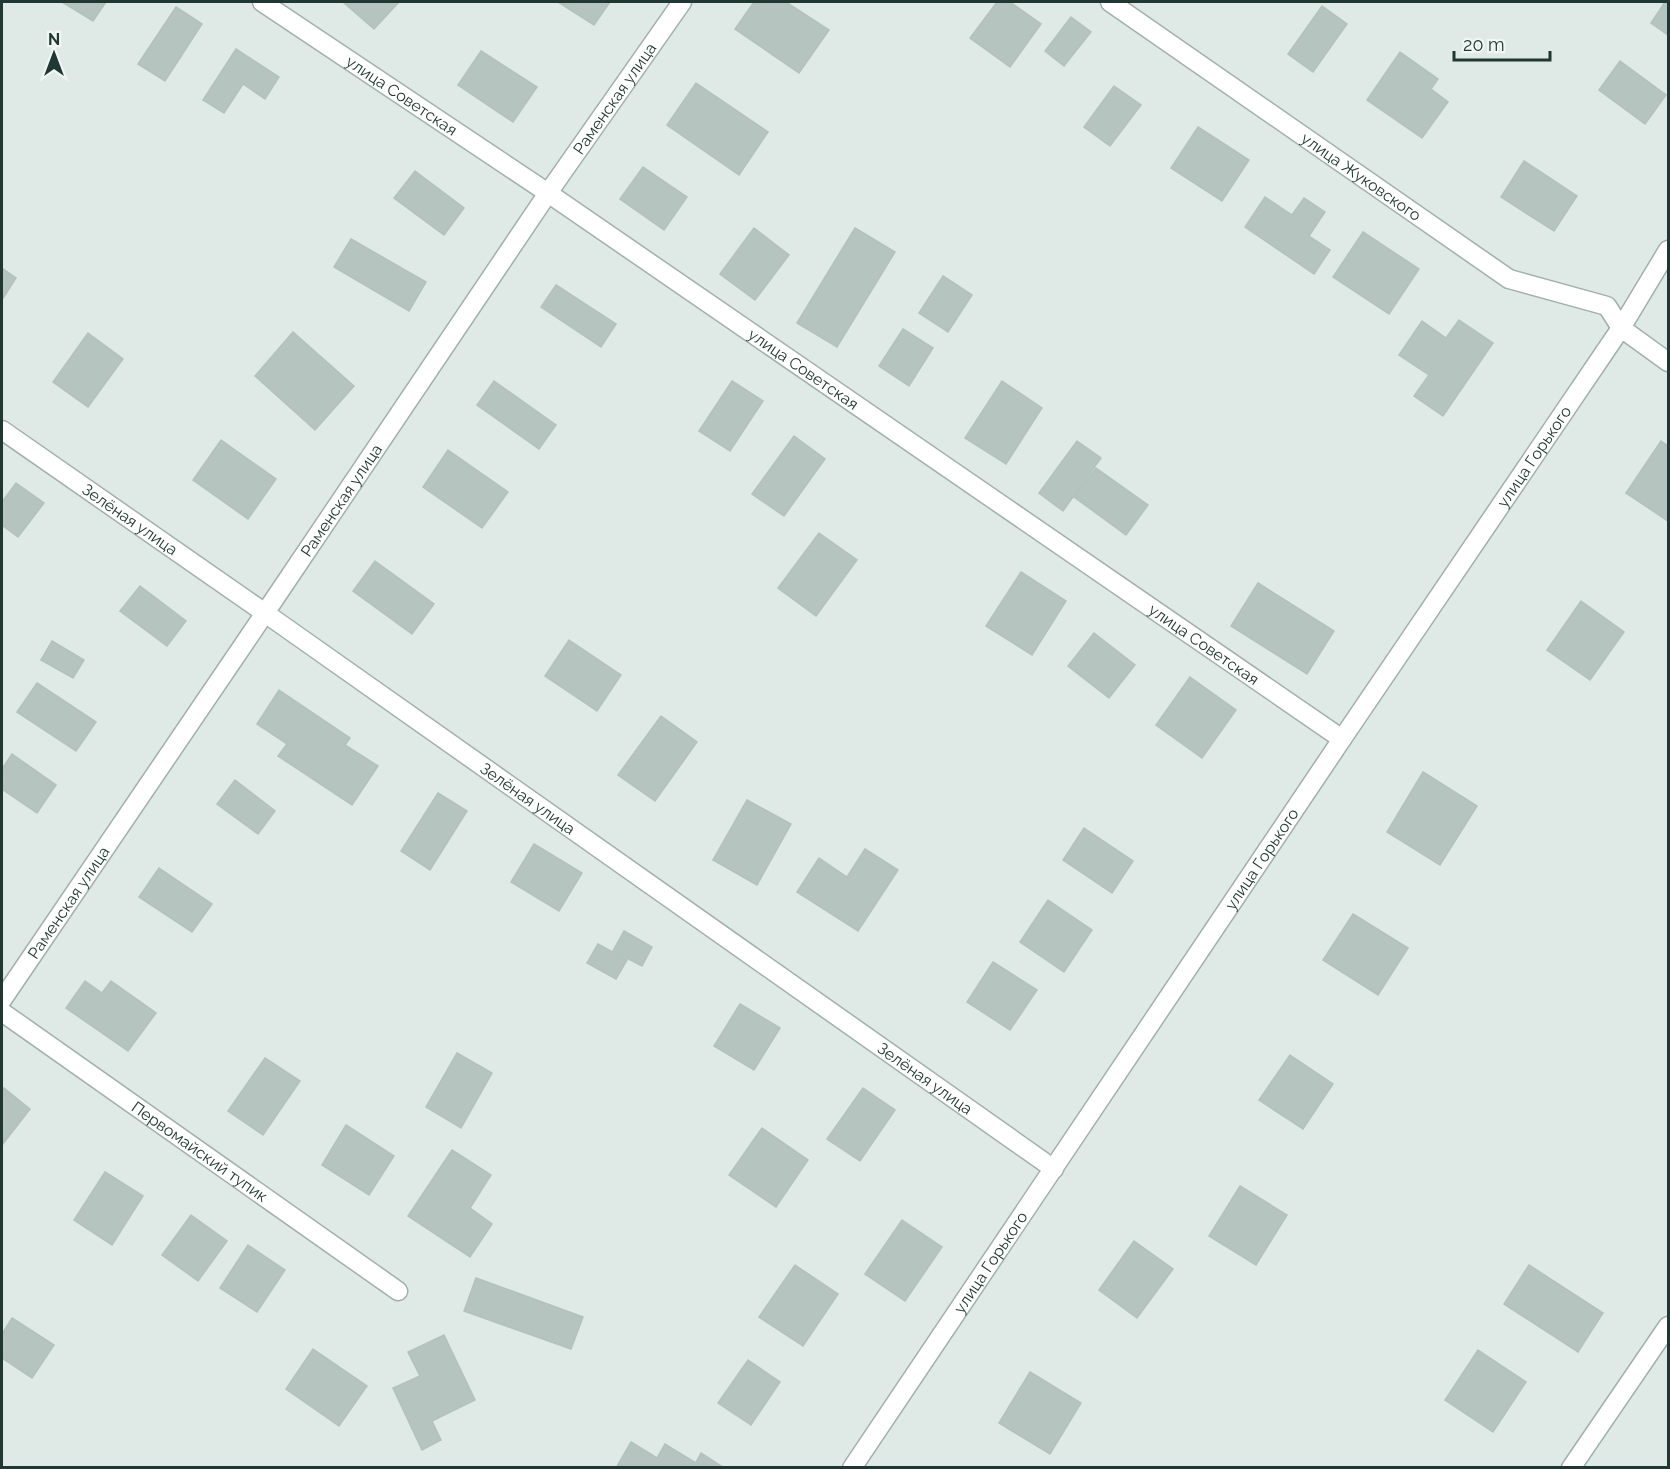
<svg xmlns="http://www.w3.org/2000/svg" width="1670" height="1469" font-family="Raleway,sans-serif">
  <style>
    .building { fill: #b5c4be; stroke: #b2c2bc; stroke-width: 1.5 }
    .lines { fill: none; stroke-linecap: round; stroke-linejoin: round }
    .minor-casing { stroke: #a2b0ac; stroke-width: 21 }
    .minor { stroke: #fff; stroke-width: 18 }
    .labels { text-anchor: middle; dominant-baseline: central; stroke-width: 5; stroke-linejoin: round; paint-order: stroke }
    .street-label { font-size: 16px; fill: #213832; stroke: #eff6f3 }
  </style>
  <rect width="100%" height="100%" fill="#dfe9e5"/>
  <g class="building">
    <path d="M62 2H106L93 21Z"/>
    <path d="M343 2H399L374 29Z"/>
    <path d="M558 2H610L594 25Z"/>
    <path d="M754 2H786L829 30 799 73 735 29Z"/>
    <path d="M997 2H1010L1041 24 1010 67 970 38Z"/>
    <path d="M1665 2H1668V35L1651 23Z"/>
    <path d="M1322 6 1347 24 1313 72 1288 54Z"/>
    <path d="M176 7 202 24 165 81 138 64Z"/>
    <path d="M1071 17 1091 32 1064 66 1045 51Z"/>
    <path d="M236 49 279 77 265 99 243 84 224 113 203 100Z"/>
    <path d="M481 51 537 87 513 122 458 85Z"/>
    <path d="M1400 52 1438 79 1431 89 1448 102 1422 138 1367 100Z"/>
    <path d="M1620 61 1666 95 1645 124 1599 90Z"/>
    <path d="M696 83 768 132 739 175 667 125Z"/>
    <path d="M1114 86 1141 105 1110 146 1084 127Z"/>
    <path d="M1198 127 1249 160 1222 201 1171 168Z"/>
    <path d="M1524 161 1577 196 1554 231 1501 197Z"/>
    <path d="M643 167 687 197 664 230 620 199Z"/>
    <path d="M415 171 464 208 444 235 394 198Z"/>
    <path d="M1265 197 1292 215 1304 198 1325 212 1309 236 1330 250 1314 274 1245 227Z"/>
    <path d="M754 228 789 255 755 300 720 274Z"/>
    <path d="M855 228 895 252 837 347 797 323Z"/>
    <path d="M1363 232 1419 269 1389 314 1333 277Z"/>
    <path d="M351 239 426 282 409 311 334 267Z"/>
    <path d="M2 268 16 278 2 300Z"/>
    <path d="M943 276 972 295 948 332 919 313Z"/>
    <path d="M556 285 616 324 601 347 541 307Z"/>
    <path d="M1459 320 1493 343 1443 416 1414 396 1429 375 1399 355 1422 321 1446 338Z"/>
    <path d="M903 329 933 348 909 386 879 366Z"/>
    <path d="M293 332 354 386 315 430 255 376Z"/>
    <path d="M88 333 123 359 88 407 53 382Z"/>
    <path d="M494 381 556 425 539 449 477 405Z"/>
    <path d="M732 381 763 401 730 451 699 431Z"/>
    <path d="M1002 381 1042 408 1006 464 965 438Z"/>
    <path d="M794 436 825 459 784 516 752 494Z"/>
    <path d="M221 440 276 479 248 519 193 480Z"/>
    <path d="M1077 441 1101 458 1063 511 1039 493Z"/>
    <path d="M1661 441 1668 446V521L1626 493Z"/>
    <path d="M448 450 508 492 482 528 423 487Z"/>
    <path d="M1096 468 1148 505 1126 535 1074 497Z"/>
    <path d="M16 483 44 503 18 537 2 525V502Z"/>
    <path d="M819 533 857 560 816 616 778 588Z"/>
    <path d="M375 561 434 604 412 634 353 591Z"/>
    <path d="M1021 572 1066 601 1032 655 986 626Z"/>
    <path d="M1258 583 1334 631 1307 674 1231 626Z"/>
    <path d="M140 586 186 621 167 646 120 611Z"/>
    <path d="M1581 601 1624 632 1590 680 1547 650Z"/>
    <path d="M1094 633 1135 665 1109 698 1068 666Z"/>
    <path d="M569 640 621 675 597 711 545 676Z"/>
    <path d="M52 641 84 660 73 678 41 660Z"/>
    <path d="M1190 677 1236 710 1202 758 1156 725Z"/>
    <path d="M37 683 96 722 76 751 17 712Z"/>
    <path d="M279 690 350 738 345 745 378 766 352 805 278 756 287 744 257 724Z"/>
    <path d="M661 716 697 742 655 801 618 775Z"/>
    <path d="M12 754 56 785 37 813 2 789V769Z"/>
    <path d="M1423 772 1477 806 1440 865 1387 832Z"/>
    <path d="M235 780 275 811 258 834 217 804Z"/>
    <path d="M438 793 467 811 430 870 401 851Z"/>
    <path d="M747 800 791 824 757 885 713 860Z"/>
    <path d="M1084 828 1133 861 1112 893 1063 860Z"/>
    <path d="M534 844 582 873 559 911 511 882Z"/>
    <path d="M865 849 898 870 858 931 797 892 819 858 847 877Z"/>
    <path d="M159 868 212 904 192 932 139 897Z"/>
    <path d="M1048 900 1092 930 1064 972 1020 942Z"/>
    <path d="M1353 914 1408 948 1378 995 1323 960Z"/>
    <path d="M624 931 652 947 642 966 613 951Z"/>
    <path d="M598 944 627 960 616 979 587 963Z"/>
    <path d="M993 962 1037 990 1010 1030 967 1002Z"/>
    <path d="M85 981 102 993 111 981 156 1013 128 1051 66 1008Z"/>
    <path d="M740 1004 780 1028 754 1070 714 1046Z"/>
    <path d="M457 1053 492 1073 461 1128 426 1107Z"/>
    <path d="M1290 1055 1333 1084 1303 1129 1259 1100Z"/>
    <path d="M265 1058 300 1081 263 1135 228 1111Z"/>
    <path d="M4 1088 30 1109 2 1145V1092Z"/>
    <path d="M863 1088 895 1110 860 1161 827 1139Z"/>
    <path d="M346 1125 394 1156 369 1195 322 1165Z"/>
    <path d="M762 1128 808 1160 776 1207 729 1175Z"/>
    <path d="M452 1150 491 1175 470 1208 492 1224 470 1257 408 1216Z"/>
    <path d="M105 1172 143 1196 112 1245 74 1220Z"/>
    <path d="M1240 1186 1287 1215 1256 1265 1209 1236Z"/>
    <path d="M191 1215 227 1241 198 1281 162 1255Z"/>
    <path d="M902 1220 942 1247 905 1301 865 1274Z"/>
    <path d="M1134 1241 1173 1269 1137 1318 1099 1290Z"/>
    <path d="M248 1245 285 1270 257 1312 220 1288Z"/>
    <path d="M795 1265 838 1294 803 1346 759 1317Z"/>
    <path d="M1529 1265 1603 1313 1578 1352 1504 1304Z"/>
    <path d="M476 1278 583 1317 571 1349 464 1311Z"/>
    <path d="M12 1318 54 1345 32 1378 2 1358V1334Z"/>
    <path d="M444 1335 475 1400 432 1421 441 1440 422 1450 393 1388 420 1376 408 1352Z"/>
    <path d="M313 1349 367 1386 339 1426 286 1389Z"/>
    <path d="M1478 1350 1526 1382 1493 1432 1445 1400Z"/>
    <path d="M748 1360 780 1382 751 1425 718 1403Z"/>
    <path d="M1030 1372 1081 1403 1050 1454 999 1423Z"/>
    <path d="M631 1442 657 1458 665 1444 696 1463 693 1468H616Z"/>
    <path d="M701 1453 724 1468H693Z"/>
  </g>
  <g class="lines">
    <defs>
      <g id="minor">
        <path id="s1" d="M262 2 548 193 1342 739"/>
        <path id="s2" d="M1110 2 1509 279 1607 306 1621 328 1668 362"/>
        <path id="s3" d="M2 430 265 613 1054 1169"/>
        <path id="s4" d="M2 1000 265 613 548 193 682 2"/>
        <path id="s5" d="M2 1012 398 1291"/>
        <path id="s6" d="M852 1468 1342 739 1621 328 1668 250"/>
        <path d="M1571 1468 1668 1326"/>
      </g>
    </defs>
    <use href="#minor" class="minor-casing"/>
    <use href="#minor" class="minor"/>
  </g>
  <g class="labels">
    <g class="street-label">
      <text stroke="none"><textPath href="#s1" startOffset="168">улица Советская</textPath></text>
      <text stroke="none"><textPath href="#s4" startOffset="1090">Раменская улица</textPath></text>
      <text stroke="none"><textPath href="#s2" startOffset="306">улица Жуковского</textPath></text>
      <text stroke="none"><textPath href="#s1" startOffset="654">улица Советская</textPath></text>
      <text stroke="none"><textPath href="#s6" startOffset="1220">улица Горького</textPath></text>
      <text stroke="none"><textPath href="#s4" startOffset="604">Раменская улица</textPath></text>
      <text stroke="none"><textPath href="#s3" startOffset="156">Зелёная улица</textPath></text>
      <text stroke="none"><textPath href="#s1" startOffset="1140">улица Советская</textPath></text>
      <text stroke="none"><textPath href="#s3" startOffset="642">Зелёная улица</textPath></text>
      <text stroke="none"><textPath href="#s6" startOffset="734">улица Горького</textPath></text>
      <text stroke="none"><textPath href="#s4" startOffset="118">Раменская улица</textPath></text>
      <text stroke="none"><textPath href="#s3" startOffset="1128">Зелёная улица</textPath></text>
      <text stroke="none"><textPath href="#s5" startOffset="242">Первомайский тупик</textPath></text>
      <text stroke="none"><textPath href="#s6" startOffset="248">улица Горького</textPath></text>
    </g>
  </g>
  <rect width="1670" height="1469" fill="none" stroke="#213832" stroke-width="6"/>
  <g transform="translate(54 54)" stroke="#eff6f3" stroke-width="4.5" paint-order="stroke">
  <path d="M0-4.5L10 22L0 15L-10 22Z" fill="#213832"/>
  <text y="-9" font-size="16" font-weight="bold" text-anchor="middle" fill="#213832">N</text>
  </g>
  <path d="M1454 51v9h96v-9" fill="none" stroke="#213832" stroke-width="3"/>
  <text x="1463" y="51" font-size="18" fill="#213832" stroke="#eff6f3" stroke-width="4.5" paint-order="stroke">20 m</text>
</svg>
